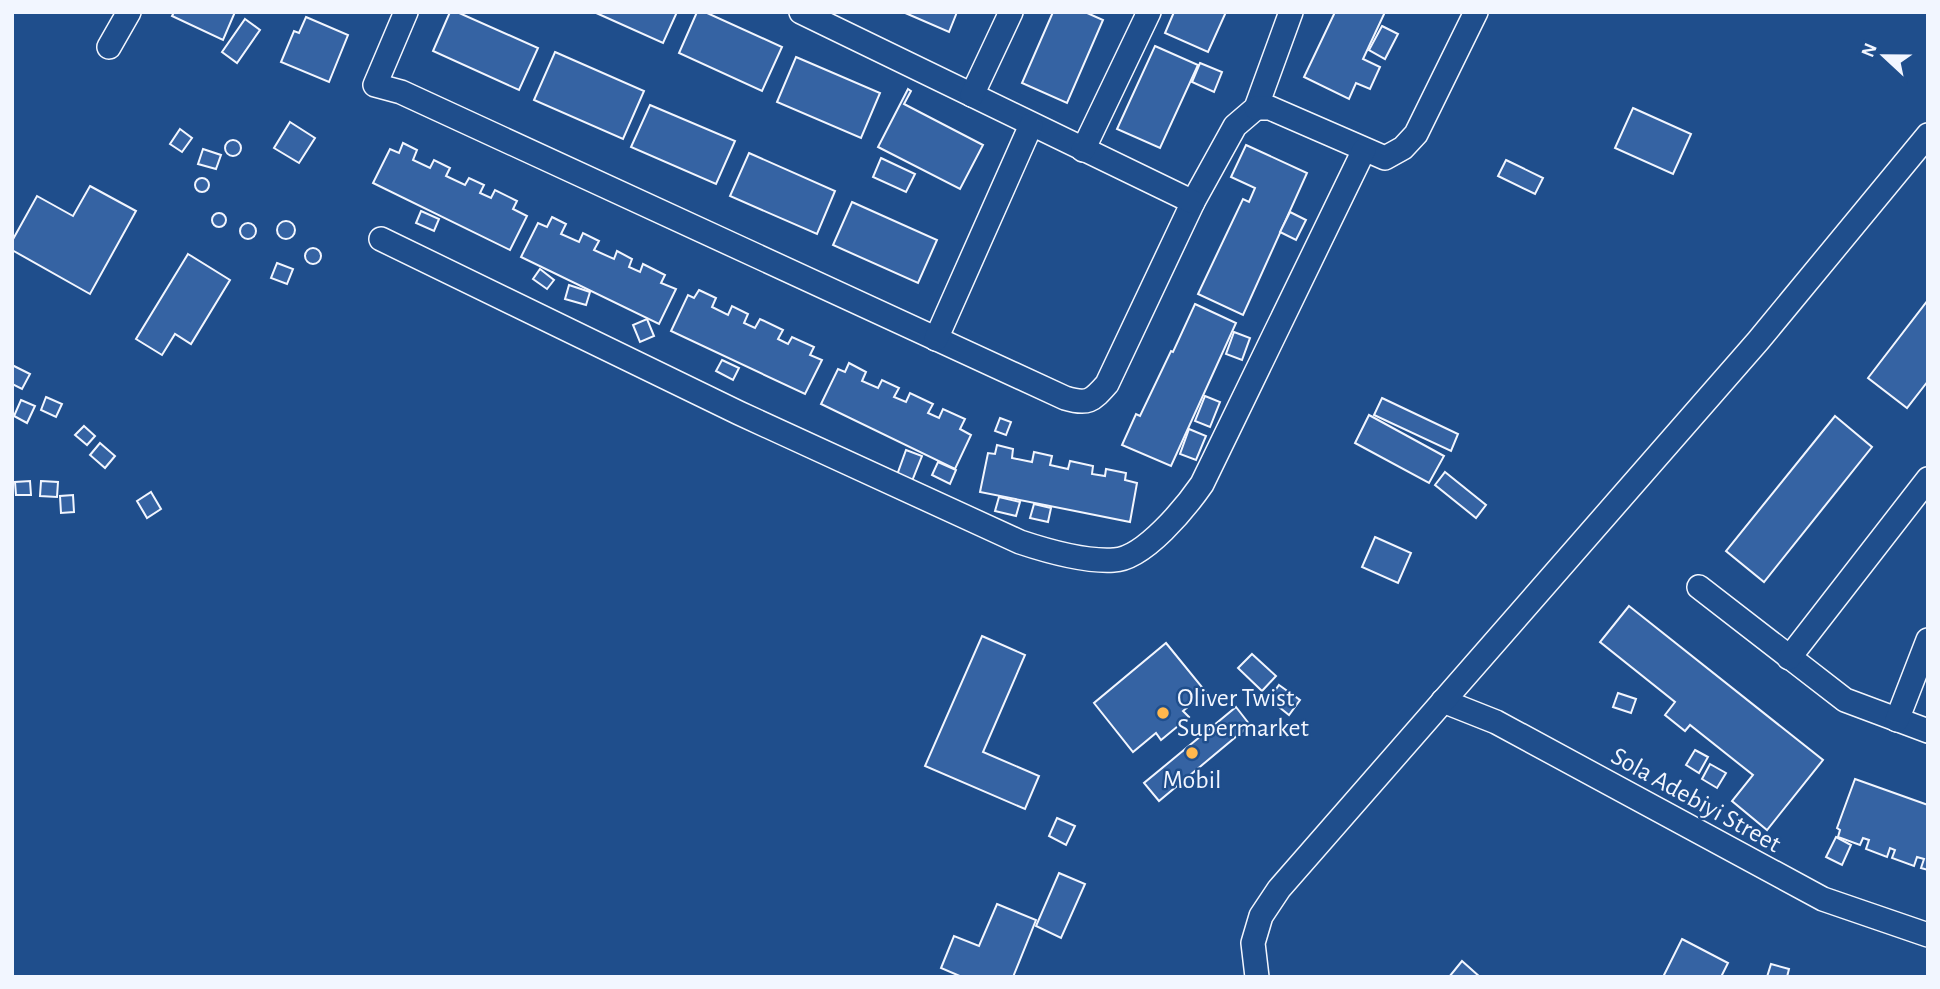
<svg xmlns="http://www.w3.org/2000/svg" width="1940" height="989" font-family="'Alegreya Sans',sans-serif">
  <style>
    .building { fill: #3563a3; stroke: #f2f6ff; stroke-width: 2 }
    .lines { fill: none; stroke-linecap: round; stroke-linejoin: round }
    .street-casing { stroke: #f2f6ff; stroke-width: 26 }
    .street { stroke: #1f4e8c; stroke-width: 23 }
    .poi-dot { fill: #ffb74d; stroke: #1f4e8c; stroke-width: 2.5 }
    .labels { text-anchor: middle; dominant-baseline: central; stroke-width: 5; stroke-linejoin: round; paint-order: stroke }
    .poi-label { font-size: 26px; fill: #f2f6ff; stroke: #1f4e8c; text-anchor: start }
    .street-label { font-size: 26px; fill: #f2f6ff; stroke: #1f4e8c }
  </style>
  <rect width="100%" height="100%" fill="#1f4e8c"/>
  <g class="building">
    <path d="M174 12H235L223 40 172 16Z"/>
    <path d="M450 12H457L538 48 519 90 433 51Z"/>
    <path d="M594 12H677L663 43Z"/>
    <path d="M697 12H705L782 47 762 91 679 53Z"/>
    <path d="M903 12H957L949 32Z"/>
    <path d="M1053 12H1085L1103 20 1067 103 1022 83Z"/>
    <path d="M1174 12H1226L1208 52 1165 33Z"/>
    <path d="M1335 12H1385L1363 59 1380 67 1370 89 1356 83 1349 99 1304 77Z"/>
    <path d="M306 17 348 35 329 82 281 62 294 31 299 33Z"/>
    <path d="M245 19 260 30 237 63 222 52Z"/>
    <path d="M1382 26 1398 34 1385 59 1369 50Z"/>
    <path d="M1155 46 1198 65 1160 148 1117 129Z"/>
    <path d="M555 52 644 91 623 139 534 100Z"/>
    <path d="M796 57 880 93 861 138 777 102Z"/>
    <path d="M1200 63 1222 72 1214 92 1192 82Z"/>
    <path d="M908 89 911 91 904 104 983 145 960 189 878 147Z"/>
    <path d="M650 105 735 141 716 184 631 147Z"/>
    <path d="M1633 108 1691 134 1673 174 1615 148Z"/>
    <path d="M290 122 315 138 299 163 274 148Z"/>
    <path d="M180 129 192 138 182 152 170 144Z"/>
    <circle cx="233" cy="148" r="8"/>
    <path d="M403 143 417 150 413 160 430 168 434 160 450 168 446 176 465 185 469 178 484 185 480 193 491 198 495 190 517 201 513 209 527 216 510 250 373 183 390 149 399 153Z"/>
    <path d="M1246 145 1307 173 1243 315 1198 294 1243 199 1249 202 1255 188 1231 177Z"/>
    <path d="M203 149 221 155 216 169 198 164Z"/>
    <path d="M749 153 835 191 817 234 730 196Z"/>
    <path d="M881 158 915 174 906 192 873 177Z"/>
    <path d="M1506 160 1543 178 1535 194 1498 176Z"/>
    <circle cx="202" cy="185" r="7"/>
    <path d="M90 186 136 211 90 294 12 250V241L37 196 73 216Z"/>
    <path d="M852 202 937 240 918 283 833 245Z"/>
    <path d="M421 211 439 219 434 231 416 223Z"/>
    <path d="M1290 212 1306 220 1296 240 1280 232Z"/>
    <circle cx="219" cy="220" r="7"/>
    <path d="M552 217 566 224 561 234 579 242 583 233 599 241 594 250 614 259 617 251 632 259 629 267 640 272 643 264 665 275 661 283 676 289 659 324 521 257 538 223 547 227Z"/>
    <circle cx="286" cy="230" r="9"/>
    <circle cx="248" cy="231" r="8"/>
    <circle cx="313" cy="256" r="8"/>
    <path d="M188 254 230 280 191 344 175 334 162 355 136 339Z"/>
    <path d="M277 263 293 269 287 284 271 278Z"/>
    <path d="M540 269 554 280 547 289 533 279Z"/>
    <path d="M569 285 590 292 586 305 565 299Z"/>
    <path d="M699 290 716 298 712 307 728 315 732 306 748 314 744 323 755 328 760 319 783 330 778 339 788 344 792 337 814 347 810 355 822 360 805 394 671 331 688 295 694 298Z"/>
    <path d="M1928 300V381L1907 408 1868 378Z"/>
    <path d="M1195 304 1236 323 1171 466 1122 445 1136 414 1140 416 1171 351 1173 352Z"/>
    <path d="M647 319 654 336 640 342 633 325Z"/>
    <path d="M1234 332 1250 338 1242 360 1226 354Z"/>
    <path d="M722 360 739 368 733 380 716 371Z"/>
    <path d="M849 363 866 372 862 381 878 388 882 380 899 388 894 397 906 402 910 393 933 404 928 413 939 418 943 409 965 419 960 429 971 435 955 469 821 404 838 369 845 372Z"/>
    <path d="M12 365 30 374 22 389 12 384Z"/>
    <path d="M1205 396 1220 402 1210 427 1195 421Z"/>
    <path d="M46 397 62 404 56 417 41 410Z"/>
    <path d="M1382 398 1458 434 1451 451 1374 415Z"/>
    <path d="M21 400 35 406 27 423 14 416Z"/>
    <path d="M1369 415 1444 456 1429 483 1355 443Z"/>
    <path d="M1835 416 1872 447 1764 582 1726 551Z"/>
    <path d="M1000 418 1011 422 1006 435 995 431Z"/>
    <path d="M84 426 95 436 87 445 75 435Z"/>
    <path d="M1189 429 1206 436 1196 460 1180 454Z"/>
    <path d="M100 443 115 456 105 468 90 455Z"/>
    <path d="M997 445 1013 449 1012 458 1032 462 1034 452 1052 456 1050 465 1068 469 1070 461 1093 466 1092 474 1105 476 1106 469 1126 473 1125 480 1137 483 1130 522 980 492 988 453 995 454Z"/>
    <path d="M906 450 922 456 912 481 897 475Z"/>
    <path d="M938 462 956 470 950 484 932 475Z"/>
    <path d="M1445 472 1486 505 1476 518 1435 485Z"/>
    <path d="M30 481 31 495H16L15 482Z"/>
    <path d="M41 481 58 482 57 497 40 496Z"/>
    <path d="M151 492 161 509 147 518 137 501Z"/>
    <path d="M73 495 74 512 61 513 60 496Z"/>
    <path d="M999 497 1020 502 1016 516 995 511Z"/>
    <path d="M1034 504 1051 508 1048 522 1030 518Z"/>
    <path d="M1375 537 1411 553 1398 583 1362 567Z"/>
    <path d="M1629 606 1823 760 1767 830 1732 801 1753 775 1690 725 1685 731 1665 715 1675 702 1600 642Z"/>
    <path d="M982 636 1025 655 983 752 1039 776 1025 809 925 766Z"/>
    <path d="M1166 643 1206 692 1183 711 1189 717 1161 740 1156 733 1133 752 1094 703Z"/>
    <path d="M1252 654 1276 676 1262 691 1238 668Z"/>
    <path d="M1279 685 1300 700 1289 715 1269 699Z"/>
    <path d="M1618 693 1636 699 1631 713 1613 707Z"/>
    <path d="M1236 707 1250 725 1159 801 1144 783Z"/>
    <path d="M1695 750 1708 757 1699 773 1686 765Z"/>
    <path d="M1710 764 1726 773 1717 788 1702 779Z"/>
    <path d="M1855 779 1928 805V870L1921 868 1924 859 1917 857 1914 866 1892 858 1895 850 1890 848 1887 857 1866 849 1869 840 1863 838 1860 845 1838 837 1840 830 1837 828Z"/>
    <path d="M1057 818 1075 826 1066 845 1049 836Z"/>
    <path d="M1836 837 1851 845 1842 865 1826 857Z"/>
    <path d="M1059 873 1085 884 1061 938 1036 926Z"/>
    <path d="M997 904 1036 920 1013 977H962L941 968 954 936 979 946Z"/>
    <path d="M1682 939 1728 963 1721 977H1663Z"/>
    <path d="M1462 961 1480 977H1449Z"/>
    <path d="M1771 964 1789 969 1787 977H1767Z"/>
  </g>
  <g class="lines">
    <defs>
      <g id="street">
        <path d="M406 12 375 85 401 92 1065 398C1088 405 1092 401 1107 384L1193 202 1235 126 1256 108 1291 12"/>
        <path d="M801 12 1193 202"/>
        <path d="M109 47 129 12"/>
        <path d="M972 95 1011 12"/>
        <path d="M1256 108H1270L1385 158 1403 148 1416 134 1476 12"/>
        <path d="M1083 150 1149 12"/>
        <path d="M381 239 739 413 1020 542C1047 551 1085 562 1114 560 1144 559 1186 507 1202 484L1364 150"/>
        <path d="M936 339 1031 125"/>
        <path d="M1699 587 1845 700 1928 731"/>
        <path d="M1789 658 1928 479"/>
        <path d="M1443 701 1496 722 1823 899 1928 935"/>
        <path d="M1897 720 1928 640"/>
        <path d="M1257 977 1253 943 1261 916 1279 889 1758 341 1928 135"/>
      </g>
    </defs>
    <use href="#street" class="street-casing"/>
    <use href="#street" class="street"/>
  </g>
  <g class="poi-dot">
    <circle cx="1163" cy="713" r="7"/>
    <circle cx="1192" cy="753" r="7"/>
  </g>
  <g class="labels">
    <g class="poi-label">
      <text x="1177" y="698">Oliver Twist<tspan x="1177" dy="30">Supermarket</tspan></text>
      <text x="1192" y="780" text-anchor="middle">Mobil</text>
    </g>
    <g class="street-label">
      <text transform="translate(1696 800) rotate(29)">Sola Adebiyi Street</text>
    </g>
  </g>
  <rect width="1940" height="989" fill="none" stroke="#f2f6ff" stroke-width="28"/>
  <g transform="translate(1884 56) rotate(292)" stroke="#1f4e8c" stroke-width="5" paint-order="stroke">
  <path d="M0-5L12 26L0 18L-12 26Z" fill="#f2f6ff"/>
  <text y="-10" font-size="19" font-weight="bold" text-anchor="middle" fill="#f2f6ff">N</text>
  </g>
</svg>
